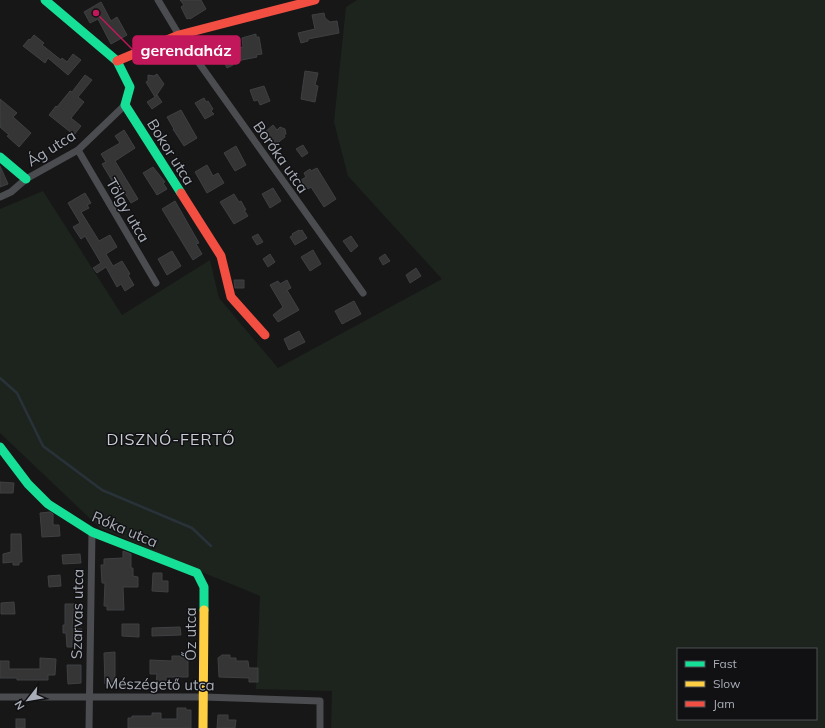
<svg xmlns="http://www.w3.org/2000/svg" width="825" height="728" font-family="Mulish,sans-serif">
  <style>
    .green { fill: #1d241e; fill-rule: evenodd }
    .lines { fill: none; stroke-linecap: round; stroke-linejoin: round }
    .stream { stroke: #2a3239; stroke-width: 2.5 }
    .building { fill: #353536; stroke: #3f4043 }
    .street { stroke: #4b4c50; stroke-width: 7 }
    .fast { stroke: #16e098; stroke-width: 9 }
    .slow { stroke: #ffcf43; stroke-width: 9 }
    .jam { stroke: #f24e42; stroke-width: 9 }
    .labels { text-anchor: middle; dominant-baseline: central; stroke-width: 3; stroke-linejoin: round; paint-order: stroke }
    .street-label { font-size: 15px; fill: #a8adb8; stroke: #111113 }
    .neighbourhood-label { font-size: 16px; letter-spacing: 1px; fill: #c9ccd4; stroke: #111113 }
    .leader { fill: none; stroke: #c2185b; stroke-width: 1.5 }
    .callout-dot { fill: #c2185b; stroke: #111113; stroke-width: 1.5 }
    .callout { fill: #c2185b; stroke: #c2185b; stroke-width: 1.5 }
    .callout-label { font-size: 16px; text-anchor: middle; font-weight: bold; fill: #fff }
  </style>
  <rect width="100%" height="100%" fill="#171717"/>
  <path class="green" d="M357 0H825V728H331L332 691 256 689 260 596 209 575 100 528 0 433V209L43 191 122 315 210 260 219 298 278 368 442 279 348 176 334 122 346 7ZM678 649H816V719H678Z"/>
  <g class="lines">
    <path class="stream" d="M0 378 17 393 43 446 102 490 192 528 211 546"/>
  </g>
  <g class="building">
    <path d="M180 0H201L206 9 190 19 189 18 187 19 181 7 184 5Z"/>
    <path d="M101 2 111 21 117 17 127 35 111 44 98 19 90 23 84 12Z"/>
    <path d="M324 13 325 18 330 22 337 21 339 33 308 39V41L301 43 298 33 315 29 312 15Z"/>
    <path d="M256 34V37H259L262 54 256 55 257 57 232 62 233 65 227 68 224 62 239 54 238 48 243 47 242 38Z"/>
    <path d="M34 35 44 43 42 45 61 60 62 58 67 62 73 54 81 60 68 75 48 58 45 63 23 46 29 39 30 40Z"/>
    <path d="M305 71 318 73 315 85 318 86 315 102 301 99Z"/>
    <path d="M157 74 164 84 156 96 157 95 162 102 152 109 147 102 155 97 146 82 148 81V75L154 76Z"/>
    <path d="M85 75 92 80 78 97 84 102 71 118 81 126 74 135 49 115 56 106 57 107 70 91 72 92Z"/>
    <path d="M264 86 270 101 260 105 258 100 254 101 250 90Z"/>
    <path d="M204 98 206 102 208 101 213 109 211 111 214 114 205 119 195 103Z"/>
    <path d="M0 99 17 113 13 117 31 133 19 147 7 136 9 135 0 127Z"/>
    <path d="M181 110 197 138 184 146 173 129H174L167 117Z"/>
    <path d="M273 125 277 130 280 127 285 129 286 134 284 135 285 137 275 145 265 132Z"/>
    <path d="M124 130 135 148 115 161 138 199 131 203 121 187 117 189 102 164 106 162 101 154 120 143 115 136Z"/>
    <path d="M303 145 308 153 302 157 296 149Z"/>
    <path d="M236 146 246 165 235 171 224 153Z"/>
    <path d="M207 165 213 176 218 173 224 183 207 193 195 172Z"/>
    <path d="M0 166 8 184 0 187Z"/>
    <path d="M153 167 165 182 163 183 167 189 157 195 143 173Z"/>
    <path d="M317 168 336 199 324 207 311 187 308 189 301 180 306 177 304 173 310 169 311 171Z"/>
    <path d="M273 188 281 201 270 208 262 194Z"/>
    <path d="M85 193 91 203 87 205 89 208 81 212 99 241 110 235 117 247 106 254 113 266 122 261 130 274 128 275 134 285 125 291 121 284 117 287 106 267 97 273 93 268 101 263 85 236 81 239 73 227 80 223 68 203Z"/>
    <path d="M234 194 239 202 241 201 246 210H244L248 216 234 224 220 202Z"/>
    <path d="M175 201 199 243 196 244 202 254 193 260 162 209Z"/>
    <path d="M299 230 300 231 302 230 307 238 295 245 290 237 293 235 292 234Z"/>
    <path d="M258 234 263 242 257 245 252 237Z"/>
    <path d="M351 236 358 246 351 252 343 241Z"/>
    <path d="M313 250 321 264 310 271 301 257Z"/>
    <path d="M172 251 181 266 167 275 158 259Z"/>
    <path d="M270 254 275 262 268 267 263 259Z"/>
    <path d="M385 254 390 261 383 265 379 258Z"/>
    <path d="M416 268 421 276 410 283 406 275Z"/>
    <path d="M234 280H244V288H235Z"/>
    <path d="M287 280 291 288 287 290 299 310 278 322 273 315 283 307 270 285 278 281 280 284Z"/>
    <path d="M354 301 361 314 342 324 335 311Z"/>
    <path d="M299 331 305 342 289 350 284 339Z"/>
    <path d="M0 482 14 483 13 493H0Z"/>
    <path d="M50 512 53 514V525H59L60 536 42 537 40 513Z"/>
    <path d="M11 534H21L22 562H19V565H13V562L3 563V554L11 552Z"/>
    <path d="M123 551 131 554V568H133V576L138 577V587H123L124 610H107V606H104L105 583H102L101 565H104V559L123 558Z"/>
    <path d="M80 554 81 563 63 564 62 555Z"/>
    <path d="M153 573H162V581H168V592L152 591Z"/>
    <path d="M60 575 61 586 49 587 48 576Z"/>
    <path d="M14 602 15 614H1V603Z"/>
    <path d="M65 604H75V613H73L72 629H82L81 639H72V647H67L66 633H63V625H65Z"/>
    <path d="M122 624H139V637L122 636Z"/>
    <path d="M180 627 181 635 152 636V628Z"/>
    <path d="M115 652V684H105L104 653Z"/>
    <path d="M222 655H230V658H236V661H248L249 668H258V682H249V678L219 677 218 658Z"/>
    <path d="M172 656H188V677H166V683H156L157 674H150V660L172 661Z"/>
    <path d="M40 658 56 659 55 675H48V680H17V678H0V661H9V669H40Z"/>
    <path d="M67 665H81V683L68 684Z"/>
    <path d="M177 708H186V710H191V728H128V718H132V716H152V713H161V719H177Z"/>
    <path d="M218 715H228V720H236L235 728H217Z"/>
    <rect x="16" y="719" width="9" height="9"/>
  </g>
  <g class="lines">
    <g class="street">
      <path d="M158 0 179 35 363 293"/>
      <path d="M78 150 156 283"/>
      <path d="M0 197 11 192 26 179 78 150 125 105"/>
      <path d="M0 697H204L320 701V728"/>
      <path d="M89 728 92 532"/>
    </g>
    <g class="fast">
      <path d="M45 0 117 61 130 87 125 105 181 193"/>
      <path d="M0 157 26 179"/>
      <path d="M0 447 28 484 48 504 92 532 197 573 204 587V610"/>
    </g>
    <path class="slow" d="M203 728 204 610"/>
    <g class="jam">
      <path d="M117 61 179 35 315 0"/>
      <path d="M181 193 221 256 231 297 265 335"/>
    </g>
  </g>
  <g class="labels">
    <g class="street-label">
      <text transform="translate(51 148) rotate(-32)">Ág utca</text>
      <text transform="translate(171 152) rotate(58)">Bokor utca</text>
      <text transform="translate(281 157) rotate(55)">Boróka utca</text>
      <text transform="translate(128 210) rotate(60)">Tölgy utca</text>
      <text transform="translate(125 529) rotate(23)">Róka utca</text>
      <text transform="translate(77 614) rotate(-89)">Szarvas utca</text>
      <text transform="translate(190 634) rotate(-90)">Őz utca</text>
      <text transform="translate(160 684) rotate(1)">Mészégető utca</text>
    </g>
    <g class="neighbourhood-label">
      <text x="171" y="439">DISZNÓ-FERTŐ</text>
    </g>
  </g>
  <path class="leader" d="M96 13L133 50"/>
  <circle class="callout-dot" cx="96" cy="13" r="4"/>
  <rect class="callout" x="133" y="36" width="107" height="28" rx="4"/>
  <g class="callout-label">
    <text x="186" y="56">gerendaház</text>
  </g>
  <rect x="677" y="648" width="140" height="72" fill="#111113" stroke="#4d4f55"/>
  <rect x="685" y="661" width="20" height="6" fill="#16e098" stroke="#4d4f55"/>
  <text x="713" y="668" font-size="12" fill="#a8adb8">Fast</text>
  <rect x="685" y="681" width="20" height="6" fill="#ffcf43" stroke="#4d4f55"/>
  <text x="713" y="688" font-size="12" fill="#a8adb8">Slow</text>
  <rect x="685" y="701" width="20" height="6" fill="#f24e42" stroke="#4d4f55"/>
  <text x="713" y="708" font-size="12" fill="#a8adb8">Jam</text>
  <g transform="translate(28 700) rotate(239)" stroke="#111113" stroke-width="3" paint-order="stroke">
  <path d="M0-3L7 15L0 10L-7 15Z" fill="#a8adb8"/>
  <text y="-6" font-size="11" font-weight="bold" text-anchor="middle" fill="#a8adb8">N</text>
  </g>
</svg>
